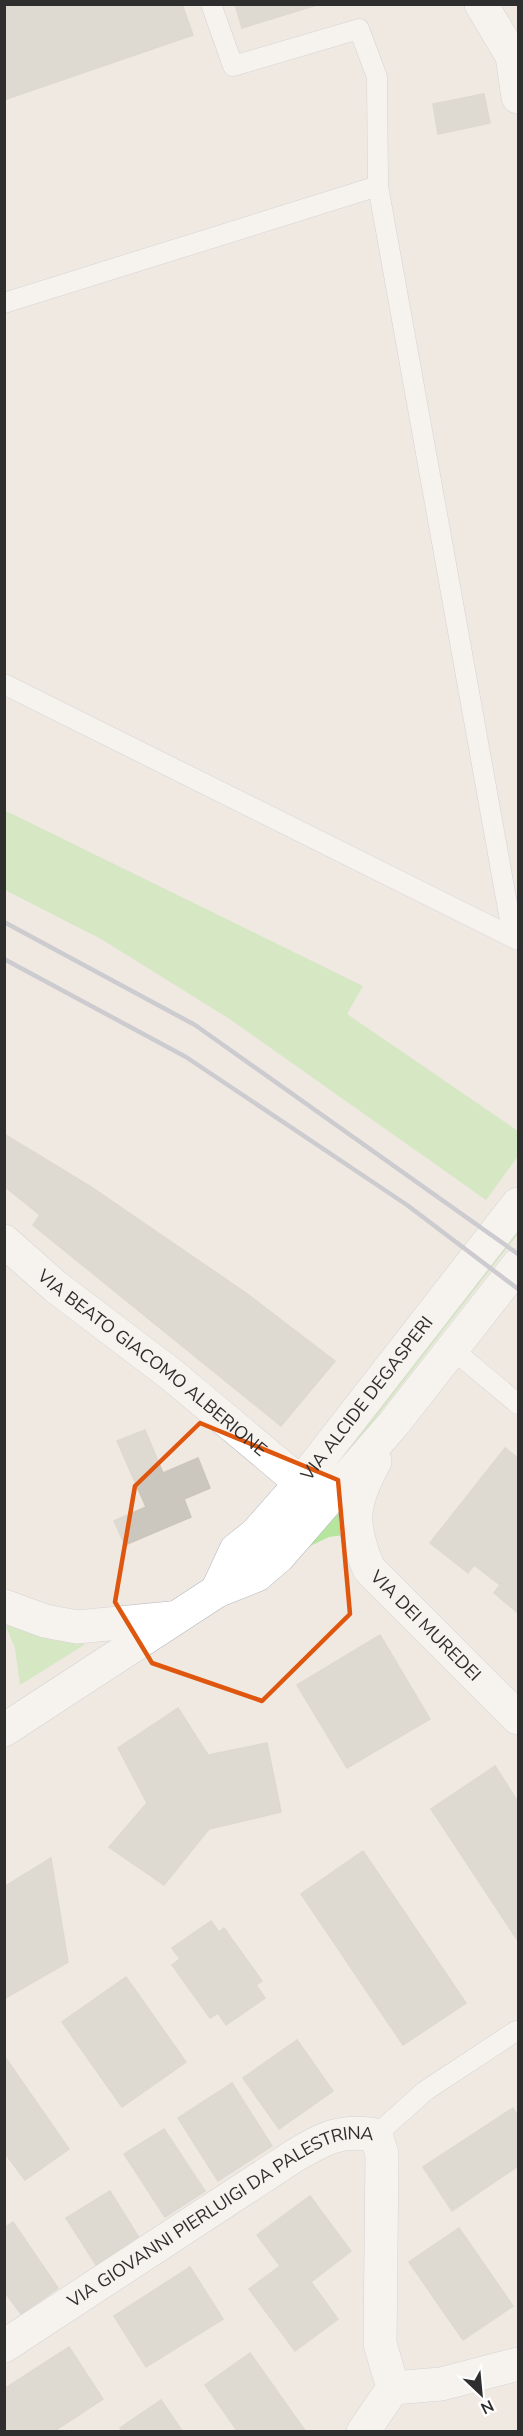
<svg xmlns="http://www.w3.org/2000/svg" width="523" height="2436" font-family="'Nunito Sans',sans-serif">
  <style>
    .green { fill: #b6e59e }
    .building { fill: #cbc7bf; stroke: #cbc5ba; stroke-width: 1.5 }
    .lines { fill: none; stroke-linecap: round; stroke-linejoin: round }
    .lane-casing { stroke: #b4b7c1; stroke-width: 21 }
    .street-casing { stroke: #b4b7c1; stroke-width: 34 }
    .secondary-casing { stroke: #b4b7c1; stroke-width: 34 }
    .lane { stroke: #fff; stroke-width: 20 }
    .street { stroke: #fff; stroke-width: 33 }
    .secondary { stroke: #fff; stroke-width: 33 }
    .rail { stroke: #a3a6b8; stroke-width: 4.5 }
    .marked { fill: none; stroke: #df570e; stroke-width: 4.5; stroke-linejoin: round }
    .labels { text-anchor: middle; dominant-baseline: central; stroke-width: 4.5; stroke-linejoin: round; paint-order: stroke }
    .street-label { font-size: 18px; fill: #2e2e2e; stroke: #fff }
  </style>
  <rect width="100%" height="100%" fill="#efe9e1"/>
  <g class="green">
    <path d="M4 810 363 986 347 1014 518 1131V1156L486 1200 228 1018 101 939 5 890Z"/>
    <path d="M518 1223V1234L351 1450 345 1445Z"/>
    <path d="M340 1498 343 1535 329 1537 306 1548Z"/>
    <path d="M9 1623 49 1639 81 1640 84 1645 20 1685 15 1648 6 1627Z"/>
  </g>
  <g class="building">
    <path d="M12 4H182L193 35 4 100V7Z"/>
    <path d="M235 4H317V5L242 28Z"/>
    <path d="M484 94 490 123 438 134 433 104Z"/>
    <path d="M4 1134 91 1187 246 1293 335 1361 281 1426 33 1225 40 1215 4 1186Z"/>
    <path d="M145 1430 163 1473 198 1458 210 1488 184 1499 191 1517 125 1545 114 1521 146 1507 117 1441Z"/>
    <path d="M505 1448 518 1458V1613L494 1593 500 1585 474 1565 468 1573 430 1543Z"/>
    <path d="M380 1635 430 1719 347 1768 297 1685Z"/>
    <path d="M178 1708 208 1755 267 1743 281 1812 209 1829 164 1885 109 1847 147 1803 118 1748Z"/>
    <path d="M495 1766 518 1802V1941L431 1809Z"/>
    <path d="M363 1851 466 2003 403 2045 301 1894Z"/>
    <path d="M51 1858 68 1962 4 1999V1887Z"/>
    <path d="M211 1921 219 1932 224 1928 262 1981 256 1985 265 1998 226 2025 218 2013 210 2018 172 1965 180 1959 172 1948Z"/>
    <path d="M126 1977 186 2062 122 2107 62 2022Z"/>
    <path d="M297 2040 333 2091 279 2129 243 2078Z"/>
    <path d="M5 2057 69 2149 25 2180 4 2152Z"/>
    <path d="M232 2083 272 2146 218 2181 178 2118Z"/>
    <path d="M513 2108 518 2116V2166L452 2211 423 2167Z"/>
    <path d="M164 2129 205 2191 165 2217 124 2154Z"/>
    <path d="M110 2191 141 2241 98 2268 66 2218Z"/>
    <path d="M310 2196 351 2251 311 2282 338 2319 295 2351 249 2289 280 2266 257 2235Z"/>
    <path d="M13 2222 58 2288 21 2314 4 2291V2228Z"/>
    <path d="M459 2228 513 2306 463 2340 409 2262Z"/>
    <path d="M190 2267 223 2319 146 2367 114 2316Z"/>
    <path d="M69 2347 103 2399 53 2432H9L4 2425V2389Z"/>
    <path d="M250 2353 306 2432H238L205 2385Z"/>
    <path d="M161 2400 183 2432H122L120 2428Z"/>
  </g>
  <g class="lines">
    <defs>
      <g id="lane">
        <path d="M211 4 233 66 359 29 377 77 378 186"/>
        <path d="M4 303 378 186 513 937"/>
        <path d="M4 684 518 940"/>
        <path d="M452 1349 518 1404"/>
        <path d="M376 2135 425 2091 516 2031"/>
      </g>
      <g id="street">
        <path id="s1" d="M4 1241 56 1287 172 1375 301 1483"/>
        <path id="s2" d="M4 2346 294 2156C325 2138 340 2129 376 2135L382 2154 380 2344 393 2388"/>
        <path d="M393 2388 441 2384 518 2364"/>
        <path d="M363 2432 393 2388"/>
      </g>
      <g id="secondary">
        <path d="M481 4 512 56 518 97"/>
        <path id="s3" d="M375 1461C351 1505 350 1524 369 1569L518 1718"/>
        <path id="s4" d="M217 1591 236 1550 256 1534 301 1483 518 1204"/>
        <path d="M4 1606 45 1621 77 1627 171 1618"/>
        <path d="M4 1730 217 1591 257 1575 279 1556 395 1422 518 1265"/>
      </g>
    </defs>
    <use href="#lane" class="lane-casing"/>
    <use href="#street" class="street-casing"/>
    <use href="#secondary" class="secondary-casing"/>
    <use href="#lane" class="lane"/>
    <use href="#street" class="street"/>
    <use href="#secondary" class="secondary"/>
    <g class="rail">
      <path d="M4 922 195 1025 518 1254"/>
      <path d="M4 959 186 1057 407 1205 518 1289"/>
    </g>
  </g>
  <path d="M0 0H523V2436H0ZM200 1423 338 1480 350 1614 262 1701 152 1663 115 1602 135 1486Z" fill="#efe9e1" fill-opacity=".55" fill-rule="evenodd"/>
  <path class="marked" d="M200 1423 338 1480 350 1614 262 1701 152 1663 115 1602 135 1486Z"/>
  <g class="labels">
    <g class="street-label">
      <text stroke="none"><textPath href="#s1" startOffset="192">VIA BEATO GIACOMO ALBERIONE</textPath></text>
      <text stroke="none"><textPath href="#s4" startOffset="246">VIA ALCIDE DEGASPERI</textPath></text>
      <text stroke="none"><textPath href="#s3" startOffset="194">VIA DEI MUREDEI</textPath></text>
      <text stroke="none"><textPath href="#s2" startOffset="255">VIA GIOVANNI PIERLUIGI DA PALESTRINA</textPath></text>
    </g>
  </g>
  <rect width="523" height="2436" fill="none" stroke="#2e2e2e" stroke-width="12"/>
  <g transform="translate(481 2394) rotate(154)" stroke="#ffffff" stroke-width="4.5" paint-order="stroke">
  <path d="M0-4.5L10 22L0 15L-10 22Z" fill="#2e2e2e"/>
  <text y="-9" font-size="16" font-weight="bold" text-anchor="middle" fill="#2e2e2e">N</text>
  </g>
</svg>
